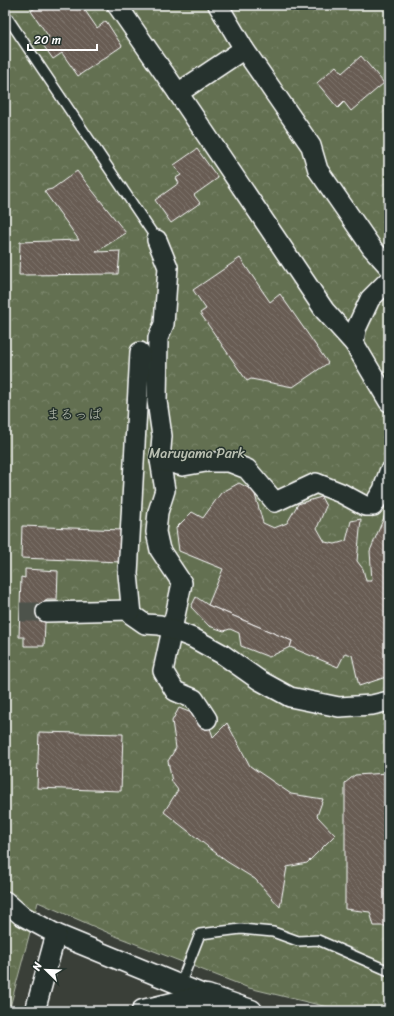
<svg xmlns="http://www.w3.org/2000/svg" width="394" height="1016" font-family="Sriracha,'Klee One',sans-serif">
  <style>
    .park { fill: url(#park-crowns); stroke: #b1b8a8 }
    .building { fill: url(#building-back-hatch); stroke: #fff }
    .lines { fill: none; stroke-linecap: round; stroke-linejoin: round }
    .street-tunnel { stroke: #4e524c; stroke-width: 19; stroke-dasharray: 19 10; stroke-linecap: butt }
    .lane-casing { stroke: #fff; stroke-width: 12 }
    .street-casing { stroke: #fff; stroke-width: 22 }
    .primary-casing { stroke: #fff; stroke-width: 25 }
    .lane { stroke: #26332d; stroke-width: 9 }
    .street { stroke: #26332d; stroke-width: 19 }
    .primary { stroke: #26332d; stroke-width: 22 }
    .labels { text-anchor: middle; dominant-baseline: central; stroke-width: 3; stroke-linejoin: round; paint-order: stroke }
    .park-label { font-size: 14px; fill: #b9bfb1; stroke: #26332d }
  </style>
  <defs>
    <pattern id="park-crowns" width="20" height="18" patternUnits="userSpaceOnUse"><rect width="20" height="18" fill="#637051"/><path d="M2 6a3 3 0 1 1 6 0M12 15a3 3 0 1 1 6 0" fill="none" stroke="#7a856b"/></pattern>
    <pattern id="building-back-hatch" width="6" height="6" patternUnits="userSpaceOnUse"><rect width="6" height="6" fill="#675c53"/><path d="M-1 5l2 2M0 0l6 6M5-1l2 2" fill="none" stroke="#7e746d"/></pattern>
  </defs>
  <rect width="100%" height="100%" fill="#3a3f38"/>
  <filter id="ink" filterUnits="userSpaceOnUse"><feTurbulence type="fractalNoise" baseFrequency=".025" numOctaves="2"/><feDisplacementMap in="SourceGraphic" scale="8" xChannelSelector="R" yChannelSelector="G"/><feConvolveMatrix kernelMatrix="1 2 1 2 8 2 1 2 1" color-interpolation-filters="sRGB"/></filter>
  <g filter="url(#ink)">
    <path class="park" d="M5 5H389V1011H344L249 988 118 937 38 902 9 1011H5Z"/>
    <g class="building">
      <path d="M39 5H84L82 6 97 28 106 21 122 46 78 76 62 53 53 59 41 42 49 37 31 11Z"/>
      <path d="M361 56 384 83 351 111 344 102 338 108 317 83 336 66 342 73Z"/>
      <path d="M197 149 218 178 194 195 200 203 171 223 155 200 179 183 176 178 181 175 174 165Z"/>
      <path d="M77 171 126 233 96 252 120 251 118 274 19 275 20 242 79 240 44 191 52 189Z"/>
      <path d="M240 258 270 302 280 294 328 363 293 387 251 379 247 381 200 313 206 309 193 290Z"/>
      <path d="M239 483 254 491 263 523 274 528 287 523 298 504 321 497 326 506 317 528 325 542 335 544 346 541 351 521 361 519 357 561 363 569 366 581H372L370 551 387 510V495L389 492V676L359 686 352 655 345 653 338 667 290 647 292 641 208 605 223 569 179 551 176 528 192 512 203 518 221 493Z"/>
      <path d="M22 526 122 530 121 562 21 558Z"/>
      <path d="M25 569 58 571 57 600H46L44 646H24V637H19L21 577 25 578Z"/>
      <path d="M196 597 208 605 292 641 290 647 269 657 241 646 239 633 230 629 224 631 209 626 191 607Z"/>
      <path d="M179 708 207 719 213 737 227 723 250 766 291 794 323 799 317 816 335 835 307 863 287 867 280 907 255 879 226 861 164 812 178 790 172 782 168 761 176 748 172 721Z"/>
      <path d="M39 732 123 734 121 791 37 788Z"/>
      <path d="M388 773 389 926H374L370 912 345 909V783L355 775Z"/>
    </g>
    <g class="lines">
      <path class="street-tunnel" d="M20 612H46"/>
      <defs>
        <g id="lane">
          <path d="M5 14 157 240"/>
          <path d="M180 985 200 934 241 929 273 932 298 941 318 940 389 971"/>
        </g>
        <g id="street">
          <path d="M117 5 178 93 325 311 354 343"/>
          <path d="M218 5 244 49 311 146 318 170 372 248 389 267"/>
          <path d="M178 93 244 49"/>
          <path d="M157 240 168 267 164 324 158 338 157 401 162 436 160 460 165 490 158 512 156 532 160 550 182 583 163 671 175 691 194 699 207 719"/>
          <path d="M389 280 370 299 356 329 354 343 389 402"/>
          <path d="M140 352 128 574 132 615 145 624 160 625 193 638 222 654 259 680 290 697 339 707 372 705 389 701"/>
          <path d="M160 460 183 466 206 462H229L247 469 275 502 316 483 341 493 365 506H373L383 490 389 472"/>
          <path d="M46 612 131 610"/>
          <path d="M5 901 21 915 56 934 207 996 208 1011"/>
          <path d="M35 1011 56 934"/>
        </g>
        <path id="primary" d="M143 1011 207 996 251 1011"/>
      </defs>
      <use href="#lane" class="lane-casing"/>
      <use href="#street" class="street-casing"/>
      <use href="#primary" class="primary-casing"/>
      <use href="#lane" class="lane"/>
      <use href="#street" class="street"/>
      <use href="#primary" class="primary"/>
    </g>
  </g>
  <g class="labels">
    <g class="park-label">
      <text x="74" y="414">まるっぱ</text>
      <text x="197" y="453">Maruyama Park</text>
    </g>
  </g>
  <rect width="394" height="1016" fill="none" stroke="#26332d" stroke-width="20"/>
  <rect x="10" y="10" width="374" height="996" fill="none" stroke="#fff" stroke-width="1.5" filter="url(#ink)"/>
  <g transform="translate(46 970) rotate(293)" stroke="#26332d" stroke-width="3" paint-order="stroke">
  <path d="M0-3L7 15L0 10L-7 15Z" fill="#ffffff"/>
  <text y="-6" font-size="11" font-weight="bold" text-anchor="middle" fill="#ffffff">N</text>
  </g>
  <path d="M28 44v6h69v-6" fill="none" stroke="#ffffff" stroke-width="2"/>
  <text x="34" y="44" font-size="12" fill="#ffffff" stroke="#26332d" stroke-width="3" paint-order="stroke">20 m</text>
</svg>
